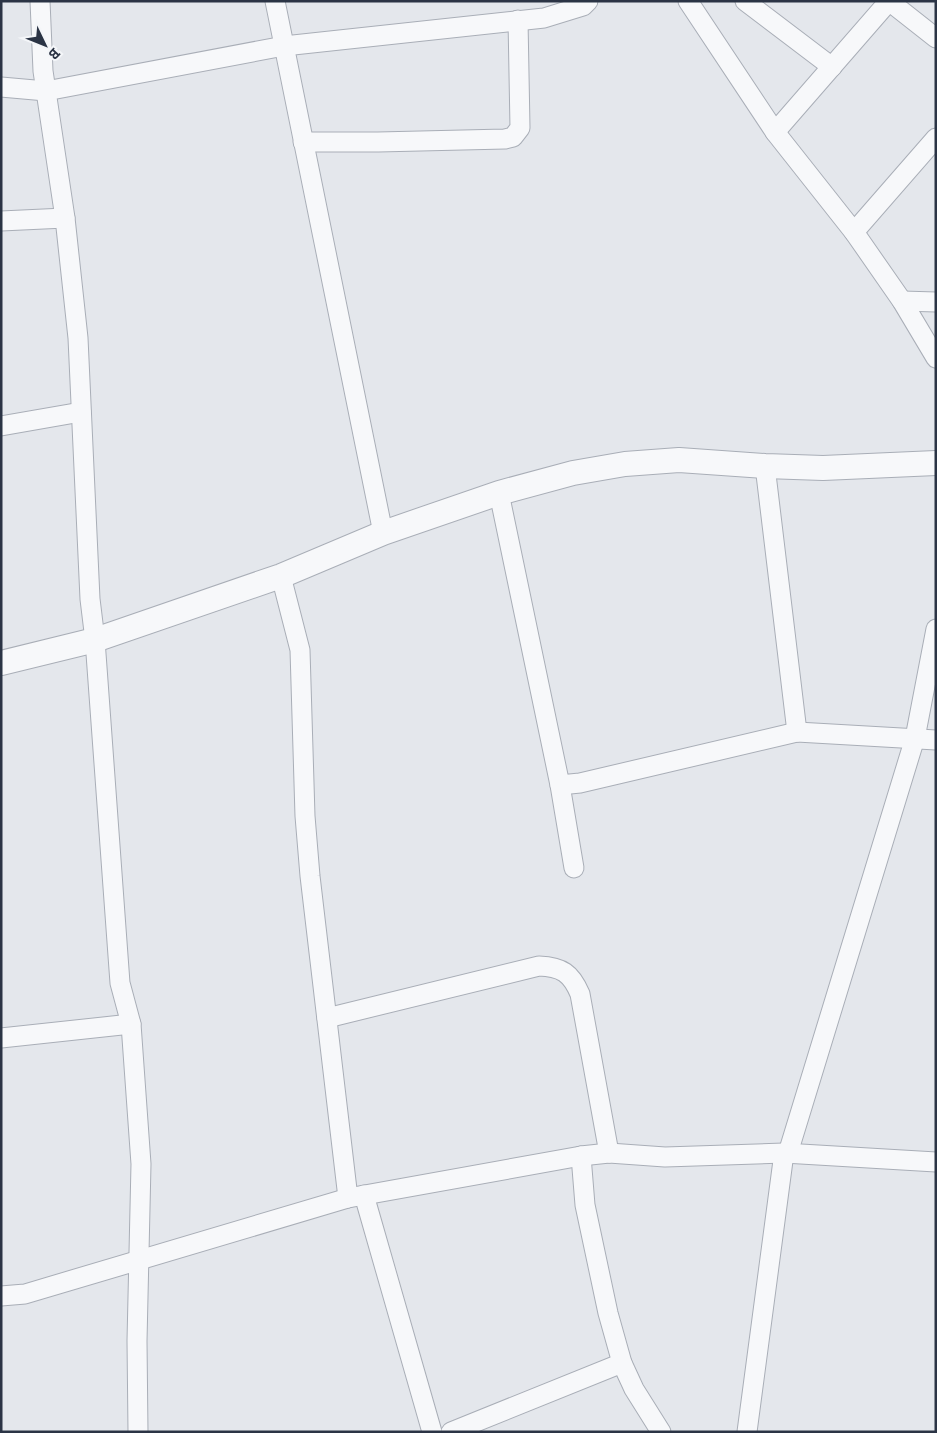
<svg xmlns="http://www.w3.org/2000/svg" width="937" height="1433" font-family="'Space Grotesk',sans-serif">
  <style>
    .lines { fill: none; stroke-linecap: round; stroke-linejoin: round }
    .minor-casing { stroke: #a9aeb7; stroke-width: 21 }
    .tertiary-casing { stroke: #a9aeb7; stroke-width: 26 }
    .minor { stroke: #f7f8fa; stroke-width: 19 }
    .tertiary { stroke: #f7f8fa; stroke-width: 24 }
  </style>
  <rect width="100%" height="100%" fill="#e4e7ec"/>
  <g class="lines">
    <defs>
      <g id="minor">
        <path d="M40 1 43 71 65 218 78 338 90 599 95 640 120 983 131 1024 141 1164 137 1341 138 1432"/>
        <path d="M275 1 383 533"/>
        <path d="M688 1 775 132 854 232 902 301 936 358"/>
        <path d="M745 1 832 67"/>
        <path d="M889 1 936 38"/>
        <path d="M1 87 46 91 284 46 544 18 583 6 588 1"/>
        <path d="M775 132 889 1"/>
        <path d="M303 142H378L505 139 513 137 520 128 518 20"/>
        <path d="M1 221 65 218"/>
        <path d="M854 232 936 138"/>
        <path d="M902 301 936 302"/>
        <path d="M1 426 81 412"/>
        <path d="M765 466 797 732"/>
        <path d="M499 493 560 785 580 783 797 732 936 740"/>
        <path d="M281 576 300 650 305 816 310 876 348 1198"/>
        <path d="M560 785 574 868"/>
        <path d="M327 1018 539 966C562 967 571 973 580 994L609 1153"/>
        <path d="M1 1038 131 1024"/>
        <path d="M788 1153 915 738 936 629"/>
        <path d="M581 1156 585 1205 608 1313 622 1363 634 1389 661 1432"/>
        <path d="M364 1195 432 1432"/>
        <path d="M1 1296 25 1294 348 1198 581 1156 609 1153 665 1157 784 1153 936 1162"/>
        <path d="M451 1432 622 1363"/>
        <path d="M747 1432 784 1153"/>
      </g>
      <path id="tertiary" d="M1 663 95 640 281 576 383 533 499 493 573 473 625 464 679 460 765 466 823 468 936 463"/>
    </defs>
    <use href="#minor" class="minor-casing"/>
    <use href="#tertiary" class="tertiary-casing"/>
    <use href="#minor" class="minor"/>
    <use href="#tertiary" class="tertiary"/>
  </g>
  <rect width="937" height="1433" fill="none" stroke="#2b3445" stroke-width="5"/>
  <g transform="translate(45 45) rotate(133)" stroke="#f4f6f9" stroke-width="4" paint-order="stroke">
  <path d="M0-4L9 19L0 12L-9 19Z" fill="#2b3445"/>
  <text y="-8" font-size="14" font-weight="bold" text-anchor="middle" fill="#2b3445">B</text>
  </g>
</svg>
